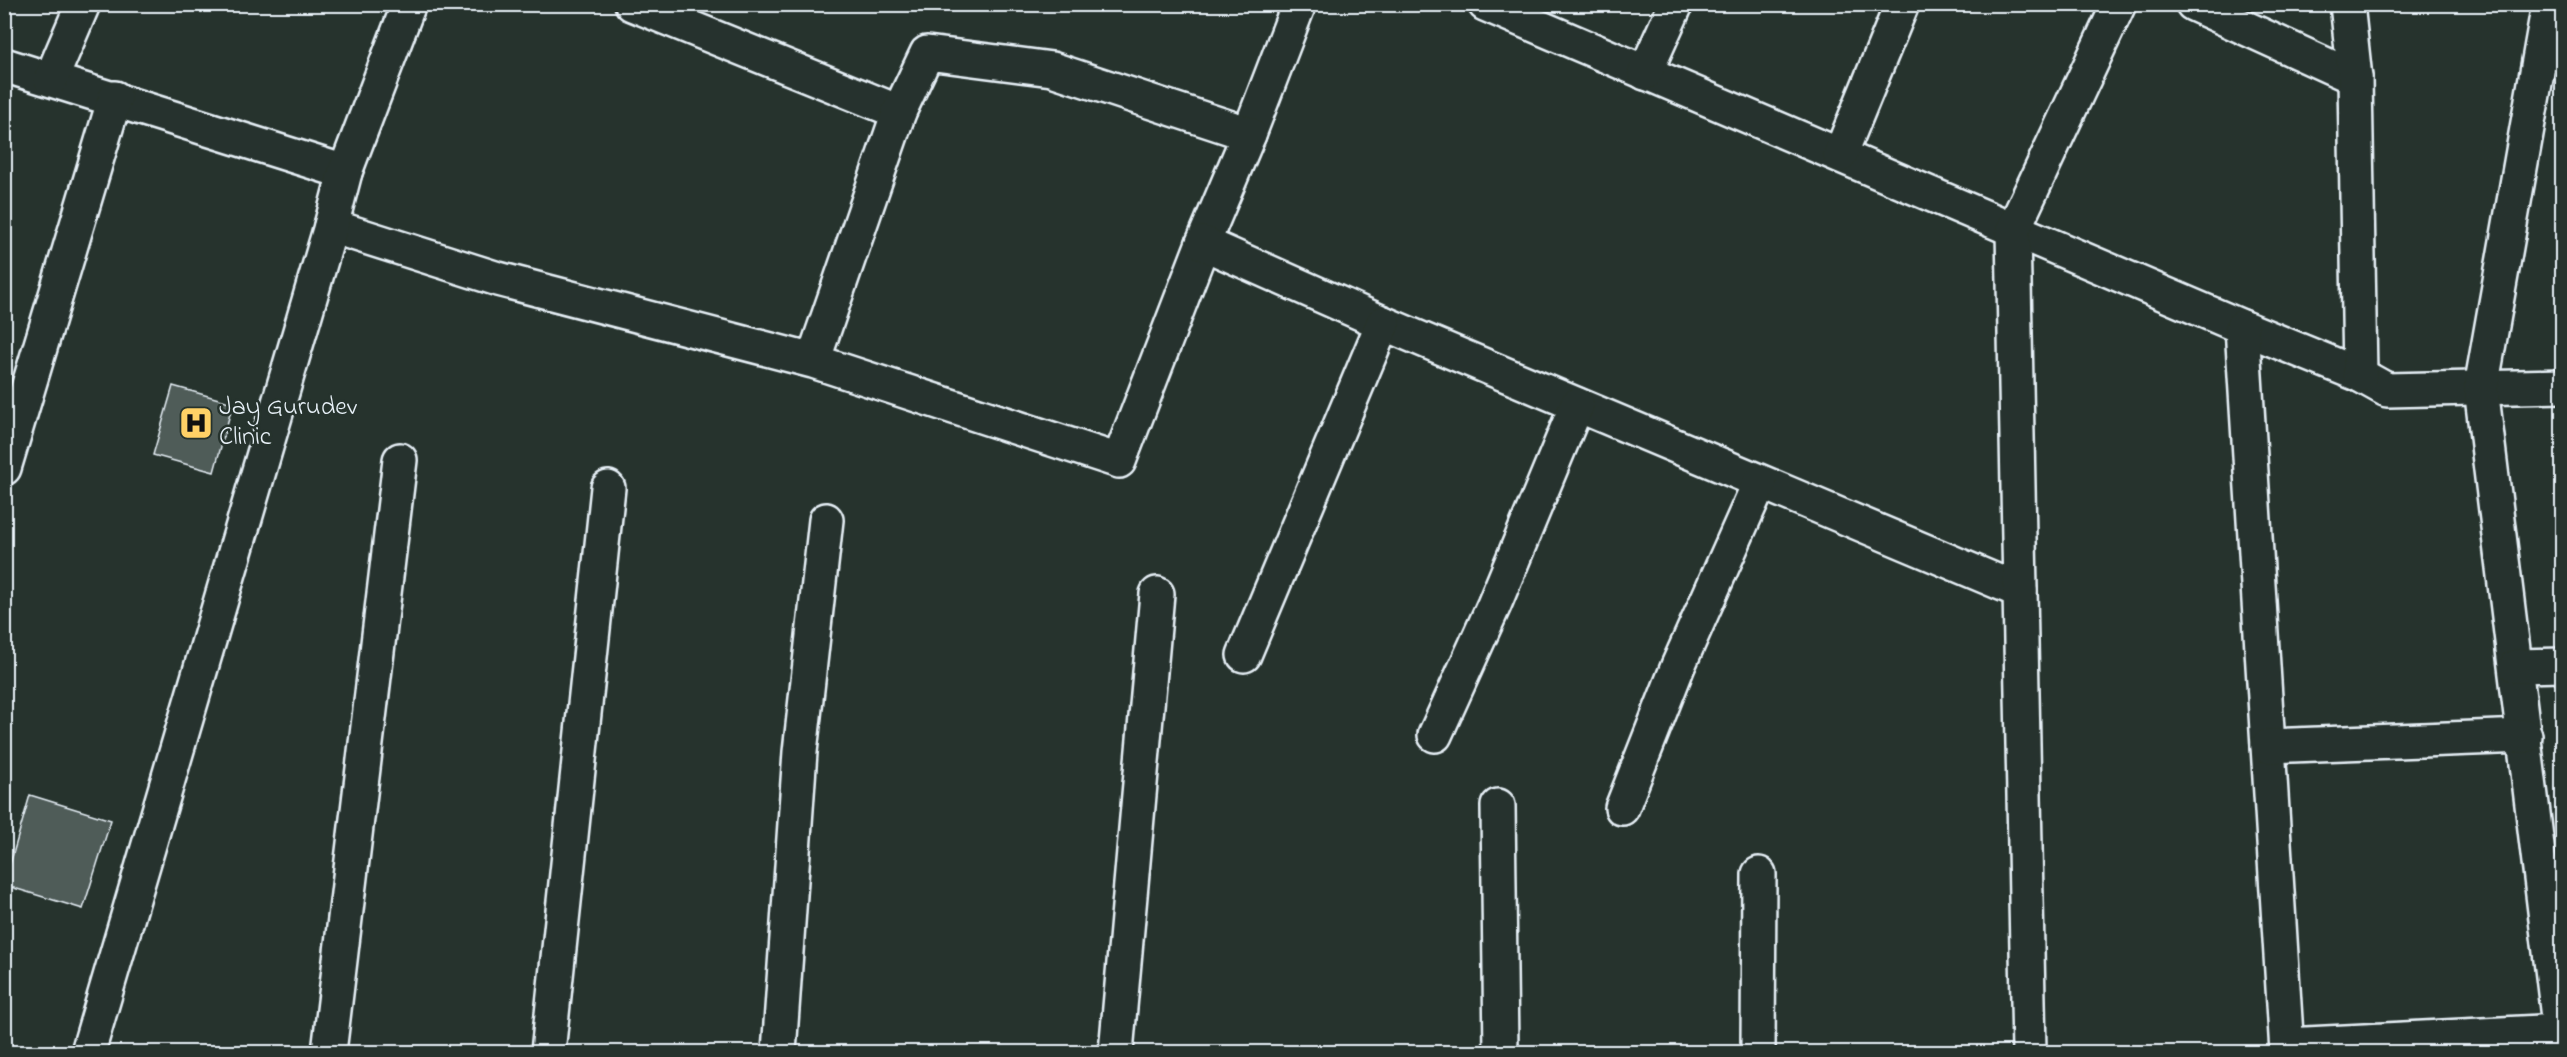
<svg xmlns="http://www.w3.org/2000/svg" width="2567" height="1057" font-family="'Indie Flower',sans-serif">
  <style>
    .building { fill: #505c59; stroke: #e8f1f8; stroke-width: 1.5 }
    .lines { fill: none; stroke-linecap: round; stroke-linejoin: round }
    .minor-casing { stroke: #e8f1f8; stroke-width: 38 }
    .minor { stroke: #26332d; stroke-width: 33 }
    .labels { text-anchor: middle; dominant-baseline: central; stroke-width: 5; stroke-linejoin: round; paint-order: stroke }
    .poi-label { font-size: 26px; fill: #e8f1f8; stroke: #26332d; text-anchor: start }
  </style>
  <rect width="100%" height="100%" fill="#26332d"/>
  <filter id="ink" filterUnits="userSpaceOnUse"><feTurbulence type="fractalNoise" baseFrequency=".0167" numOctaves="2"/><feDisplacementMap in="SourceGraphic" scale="12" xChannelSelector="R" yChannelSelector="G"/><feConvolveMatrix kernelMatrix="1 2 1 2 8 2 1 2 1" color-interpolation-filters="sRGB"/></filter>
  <g filter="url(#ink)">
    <g class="building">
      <path d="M173 386 233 403 214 472 153 455Z"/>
      <path d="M30 795 111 820 83 909 4 885Z"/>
    </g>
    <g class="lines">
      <defs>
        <g id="minor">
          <path d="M632 4 899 112"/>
          <path d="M1485 4 2242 327 2360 375 2387 390 2562 386"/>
          <path d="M2193 4 2355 78"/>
          <path d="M2347 4 2355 78 2360 375"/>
          <path d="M2549 4 2481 388 2562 1050"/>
          <path d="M4 65 345 172"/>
          <path d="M1645 73 1676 4"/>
          <path d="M51 79 83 4"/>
          <path d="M1249 134 1299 4"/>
          <path d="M1840 155 1902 4"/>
          <path d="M331 226 498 279 813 361 1119 461 1203 243 1249 134 1052 69 927 53 899 112 813 361"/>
          <path d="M1203 243 1383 323 2020 591"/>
          <path d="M2242 327 2287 1052"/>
          <path d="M4 468 115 98"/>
          <path d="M1244 655 1383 323"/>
          <path d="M2516 666 2562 665"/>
          <path d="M1435 735 1494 605 1577 405"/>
          <path d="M2268 746 2525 736"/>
          <path d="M1498 806 1501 1052"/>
          <path d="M1622 808 1678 666 1760 482"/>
          <path d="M2287 1045 2560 1031"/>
          <path d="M88 1052 331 226 345 172 409 4"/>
          <path d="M329 1052 400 460"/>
          <path d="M548 1052 608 488"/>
          <path d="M779 1052 800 752 826 520"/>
          <path d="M1116 1052 1157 594"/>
          <path d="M1758 1052 1759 874"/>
          <path d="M2029 1052 2013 230 2119 4"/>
        </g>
      </defs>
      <use href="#minor" class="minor-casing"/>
      <use href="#minor" class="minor"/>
    </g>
  </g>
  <defs>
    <symbol id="hospital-square" viewBox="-11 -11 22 22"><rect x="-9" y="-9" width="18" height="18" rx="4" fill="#ffd166" stroke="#26332d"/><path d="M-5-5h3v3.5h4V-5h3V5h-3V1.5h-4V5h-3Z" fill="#111"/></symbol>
  </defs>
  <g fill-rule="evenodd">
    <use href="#hospital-square" x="177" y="404" width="38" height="38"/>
  </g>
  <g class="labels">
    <g class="poi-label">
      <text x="219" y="408">Jay Gurudev<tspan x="219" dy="30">Clinic</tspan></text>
    </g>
  </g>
  <rect width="2567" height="1057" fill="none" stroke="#26332d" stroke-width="24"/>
  <rect x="12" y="12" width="2543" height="1033" fill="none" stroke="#e8f1f8" stroke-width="2" filter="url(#ink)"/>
</svg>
